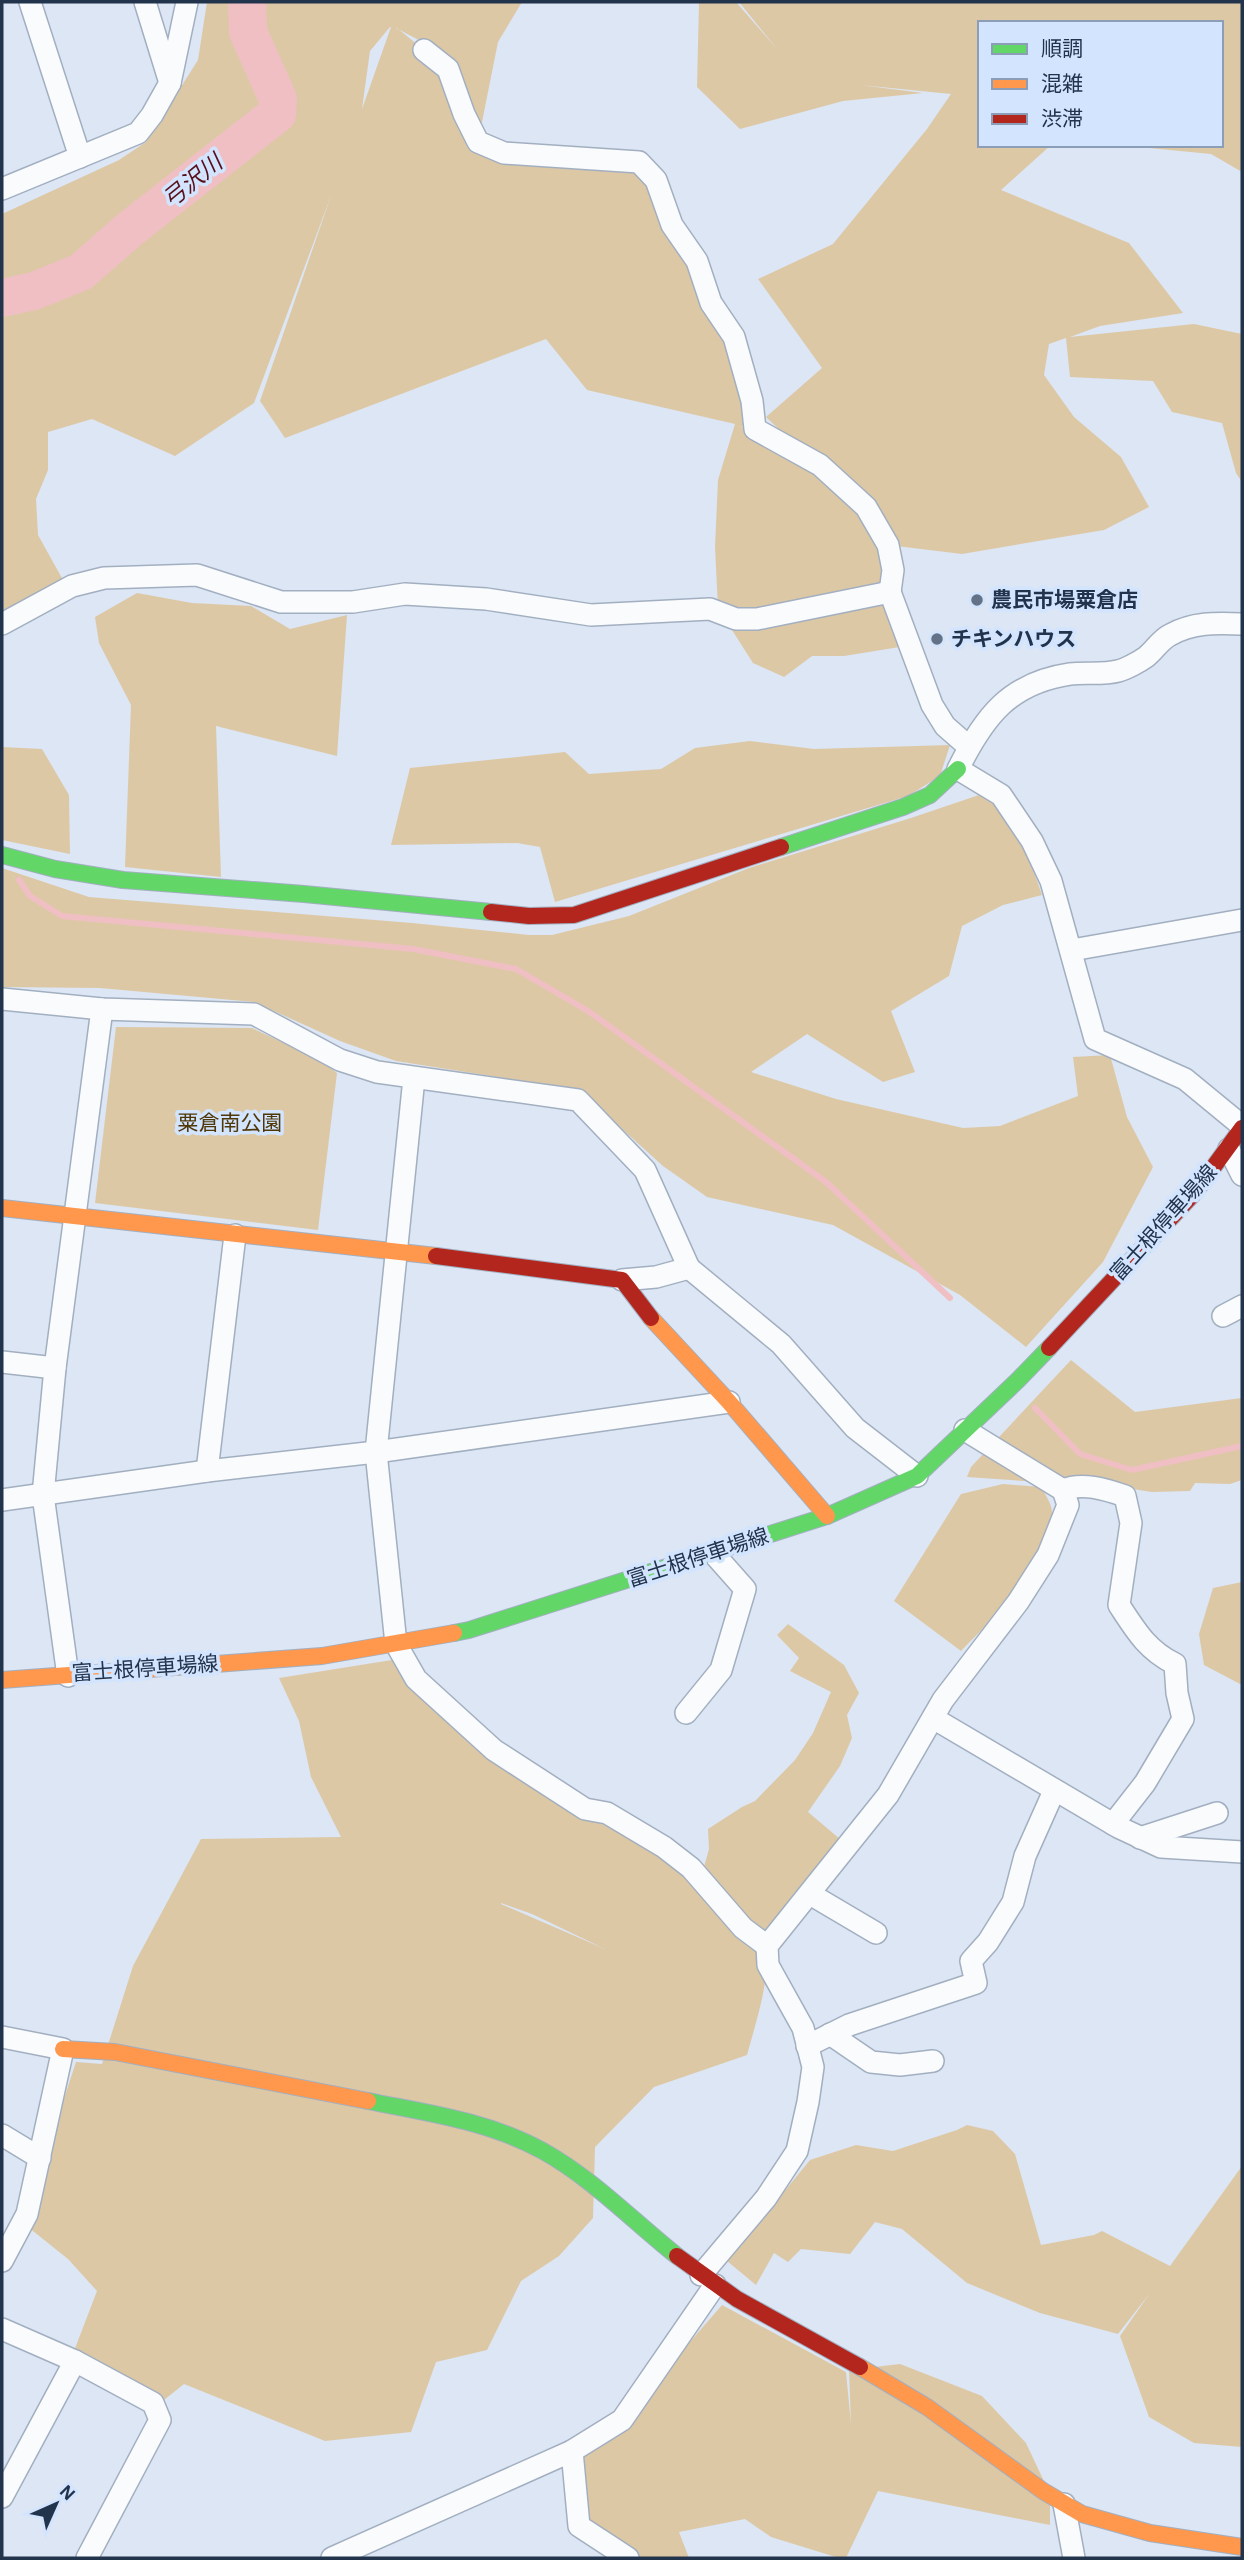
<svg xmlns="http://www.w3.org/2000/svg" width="1244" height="2560" font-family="'Alegreya Sans','Noto Sans JP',sans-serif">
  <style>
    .green { fill: #ddc8a6; fill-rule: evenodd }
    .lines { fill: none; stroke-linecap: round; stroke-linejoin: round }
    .stream { stroke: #efbfc4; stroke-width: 6 }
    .river { stroke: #efbfc4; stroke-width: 38 }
    .street-casing { stroke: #a2afc0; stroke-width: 24 }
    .fast-casing { stroke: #a2afc0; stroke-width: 18 }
    .slow-casing { stroke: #a2afc0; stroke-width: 18 }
    .jam-casing { stroke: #a2afc0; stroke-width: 18 }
    .street { stroke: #fafbfd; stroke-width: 21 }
    .fast { stroke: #63d668; stroke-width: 16 }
    .slow { stroke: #ff974d; stroke-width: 16 }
    .jam { stroke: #b3261e; stroke-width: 16 }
    .poi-dot { fill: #637287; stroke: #d2e4fe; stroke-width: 2.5 }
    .labels { text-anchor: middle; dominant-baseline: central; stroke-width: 7; stroke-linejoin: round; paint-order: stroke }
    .poi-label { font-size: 21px; font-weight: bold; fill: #22334c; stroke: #d2e4fe; text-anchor: start }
    .park-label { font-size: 21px; fill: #503706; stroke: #d2e4fe }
    .street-label { font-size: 21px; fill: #22334c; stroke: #d2e4fe }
    .water-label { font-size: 23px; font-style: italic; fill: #580f1a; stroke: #d2e4fe }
  </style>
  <rect width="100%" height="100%" fill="#dce6f4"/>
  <g class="green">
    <path d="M207 2H522L498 42 478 142 639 162 729 330 755 429 740 426 805 457 823 471 766 417 822 368 758 279 833 244 927 129 951 94 860 85 923 93 843 101 740 129 697 87 699 2H736L777 49 739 2H1242V172L1211 154 1118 145H1221V23H980V145H1051L1001 190 1129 243 1183 313 1100 326 1070 337 1194 324 1242 334V482L1236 473 1222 423 1172 412 1153 381 1070 377 1066 338 1049 344 1044 375 1074 417 1121 457 1149 507 1104 530 962 554 888 545 906 646 844 656H812L784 677 753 663 718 608 715 547 718 480 735 424 587 390 546 339 285 438 260 401 332 193 254 403 175 456 92 419 48 432V470L36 499 38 535 73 598 2 633V214L119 160 146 142 198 60ZM390 27H391L362 109 370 51ZM396 28 430 46 440 63 397 28Z"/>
    <path d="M137 593 192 603 251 606 290 629 347 615 337 756 216 726 221 877 125 867 131 705 99 643 95 617Z"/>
    <path d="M750 741 814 749 950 745 940 776 908 796 555 902 540 847 517 843 391 845 410 768 565 752 589 774 661 769 695 748Z"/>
    <path d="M2 747 42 749 69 795 70 854 2 840Z"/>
    <path d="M979 795C985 799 992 803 997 807 1018 827 1033 868 1042 895L1003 905 962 926 949 976 891 1011 915 1072 883 1082 807 1034 751 1072 836 1099 963 1128 1000 1126 1078 1096 1073 1057 1110 1055 1127 1117 1153 1167 1103 1262 1026 1347 960 1295 833 1225 707 1197 663 1166 579 1090 396 1061 340 1041 254 1002 100 988 2 987V868L89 897 412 923 529 935H552L629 916 749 868 911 818Z"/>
    <path d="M116 1027 252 1028 320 1060 337 1073 318 1230 95 1203Z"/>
    <path d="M1071 1360 1135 1412 1242 1398V1480L1230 1484 1195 1483 1190 1491 1152 1492 1126 1488 967 1477 971 1467Z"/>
    <path d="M1003 1484 1041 1487C1045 1494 1052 1504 1052 1512 1052 1565 995 1615 961 1651L894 1601 961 1494Z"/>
    <path d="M1242 1582V1685L1204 1665 1199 1634 1213 1588Z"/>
    <path d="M788 1624 844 1665 859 1693 847 1715 852 1738 840 1766 808 1812 847 1845 766 1944C770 1982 757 2018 747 2055L654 2087 595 2147 593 2218 559 2256 521 2281 487 2350 436 2362 411 2432 325 2441 184 2384 159 2404 74 2351 97 2291 68 2259 23 2223 76 2062 102 2064 133 1966 201 1839 341 1837 311 1777 299 1721 279 1678 392 1660 477 1746 602 1811 702 1874 709 1849 708 1829 742 1807 755 1801 795 1760 813 1733 831 1692 790 1671 799 1658 777 1635ZM501 1903 532 1914 605 1949 501 1904Z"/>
    <path d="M967 2125 993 2131 1015 2154 1041 2245 1094 2235 1102 2231 1170 2266 1242 2166V2447L1194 2443 1149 2417 1120 2336 1150 2293 1118 2334 1040 2313 967 2283 902 2229 875 2222 850 2254 801 2249 788 2262 774 2253 756 2285 727 2261 810 2160 856 2145 893 2151 957 2130Z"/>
    <path d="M722 2305 846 2372 851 2424 849 2370 900 2364 982 2396 1026 2443 1050 2494V2525L878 2491 846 2558H839L771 2537 745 2519 679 2532 689 2558H637L579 2523 572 2456 622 2420Z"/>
  </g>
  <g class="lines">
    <g class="stream">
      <path d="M19 880 30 896 62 916 413 949 516 969 588 1011 826 1182 950 1298"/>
      <path d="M1035 1408 1080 1454 1132 1470 1242 1446"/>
    </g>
    <path class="river" d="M2 298 34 291 81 272 130 229 277 114 278 99 248 32 247 2"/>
    <defs>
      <g id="street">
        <path d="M30 2 80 157"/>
        <path d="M145 2 170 83"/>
        <path d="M424 50 448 69 464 114 478 142 504 153 639 162 656 180 672 225 697 261 711 303 734 337 752 401 755 429 820 465 866 507 888 545 893 570 890 592"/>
        <path d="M2 189 138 133 152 115 170 83 187 2"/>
        <path d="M2 624 72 586 104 578 197 575 281 602H353L405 594 486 599 591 615 710 609 736 619H757L890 592 932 705 945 726 969 747"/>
        <path d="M1242 624C1216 623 1193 622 1170 635 1160 640 1155 650 1146 657 1139 662 1126 669 1118 671 1103 675 1085 672 1070 674 1009 683 984 717 958 769L1001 795 1032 841 1051 881 1095 1039 1185 1079 1242 1126"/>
        <path d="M1072 950 1242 920"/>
        <path d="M2 999 102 1009 254 1014 340 1060 377 1072 578 1100 645 1170 689 1268 656 1277 622 1280"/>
        <path d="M414 1078 376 1452 396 1644 416 1679 494 1750 585 1809 607 1813 664 1847 691 1868 743 1928 767 1946"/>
        <path d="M1229 1149 1242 1175"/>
        <path d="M689 1268 781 1344 855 1428 917 1476"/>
        <path d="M1223 1316 1242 1306"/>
        <path d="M2 1362 55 1368"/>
        <path d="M207 1471 235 1235"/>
        <path d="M1063 1490C1082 1482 1105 1489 1125 1496L1131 1523 1119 1605C1136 1631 1147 1650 1175 1664L1177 1693 1183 1719 1145 1783 1113 1824"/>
        <path d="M2 1500 207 1471 376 1452 729 1402"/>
        <path d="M68 1676 43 1495 55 1368 102 1009"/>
        <path d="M686 1713 721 1670 745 1589 714 1554"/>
        <path d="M933 1718 1118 1827 1161 1847 1242 1852"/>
        <path d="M1140 1838 1217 1813"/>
        <path d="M810 1894 876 1933"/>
        <path d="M830 2034 871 2062 900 2065 933 2061"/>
        <path d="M2 2037 63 2049 27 2214 2 2261"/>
        <path d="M807 2046 849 2025 976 1983 971 1961 988 1942 1013 1902 1025 1856 1054 1791"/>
        <path d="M2 2135 40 2158"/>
        <path d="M701 2275 766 2198 797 2151 808 2102 813 2067 803 2028 768 1965 767 1946 888 1795 943 1700 1018 1602 1048 1555 1068 1505 1063 1490 965 1430"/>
        <path d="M2 2329 75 2361 153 2403 160 2420 87 2558"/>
        <path d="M572 2451 579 2526 628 2558"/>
        <path d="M2 2497 75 2361"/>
        <path d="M1064 2504 1074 2558"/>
        <path d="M332 2558 572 2451 622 2420 715 2285"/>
      </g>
      <g id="fast">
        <path d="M781 847 903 807 930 795 958 769"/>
        <path d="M2 855 55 869 123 880 304 894 491 912"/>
        <path d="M454 1633 469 1630 827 1516 917 1476 1018 1380 1049 1348"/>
        <path d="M368 2101C427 2113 489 2121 543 2151 593 2179 633 2221 677 2256"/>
      </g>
      <g id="slow">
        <path d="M2 1208 436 1256"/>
        <path d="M651 1318 729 1402 827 1516"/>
        <path d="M2 1680 322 1656 454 1633"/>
        <path d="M63 2049 115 2052 368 2101"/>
        <path d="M860 2367 927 2407 1043 2491 1082 2514 1150 2533 1242 2547"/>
      </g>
      <g id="jam">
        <path d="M491 912 529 916 574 915 781 847"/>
        <path d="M436 1256 622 1280 651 1318"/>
        <path d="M1049 1348 1196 1191 1242 1128"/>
        <path d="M677 2256 737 2299 860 2367"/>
      </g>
    </defs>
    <use href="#street" class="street-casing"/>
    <use href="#fast" class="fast-casing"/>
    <use href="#slow" class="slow-casing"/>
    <use href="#jam" class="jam-casing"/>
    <use href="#street" class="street"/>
    <use href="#fast" class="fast"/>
    <use href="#slow" class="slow"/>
    <use href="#jam" class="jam"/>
  </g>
  <g class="poi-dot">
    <circle cx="977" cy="600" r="7"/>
    <circle cx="937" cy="639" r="7"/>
  </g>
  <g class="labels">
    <g class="poi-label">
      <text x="991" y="600">農民市場粟倉店</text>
      <text x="951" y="639">チキンハウス</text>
    </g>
    <g class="park-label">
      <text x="230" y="1123">粟倉南公園</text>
    </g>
    <g class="street-label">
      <text transform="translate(1164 1223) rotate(-48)">富士根停車場線</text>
      <text transform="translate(698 1558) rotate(-18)">富士根停車場線</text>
      <text transform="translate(145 1669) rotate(-4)">富士根停車場線</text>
    </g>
    <g class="water-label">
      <text transform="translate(193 182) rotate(-39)">弓沢川</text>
    </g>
  </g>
  <rect width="1244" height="2560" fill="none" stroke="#22334c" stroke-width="7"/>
  <rect x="978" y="21" width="245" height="126" fill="#d2e4fe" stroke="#8c9db7" stroke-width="2"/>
  <rect x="992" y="44" width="35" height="10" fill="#63d668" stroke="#8c9db7" stroke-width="2"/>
  <text x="1041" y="56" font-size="21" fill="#22334c">順調</text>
  <rect x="992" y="79" width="35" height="10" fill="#ff974d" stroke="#8c9db7" stroke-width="2"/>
  <text x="1041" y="91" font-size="21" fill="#22334c">混雑</text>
  <rect x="992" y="114" width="35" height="10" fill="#b3261e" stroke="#8c9db7" stroke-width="2"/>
  <text x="1041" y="126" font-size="21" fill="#22334c">渋滞</text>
  <g transform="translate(56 2504) rotate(45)" stroke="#d2e4fe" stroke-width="5" paint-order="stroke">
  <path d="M0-5L12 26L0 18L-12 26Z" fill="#22334c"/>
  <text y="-10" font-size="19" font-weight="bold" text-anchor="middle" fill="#22334c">N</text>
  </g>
</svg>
